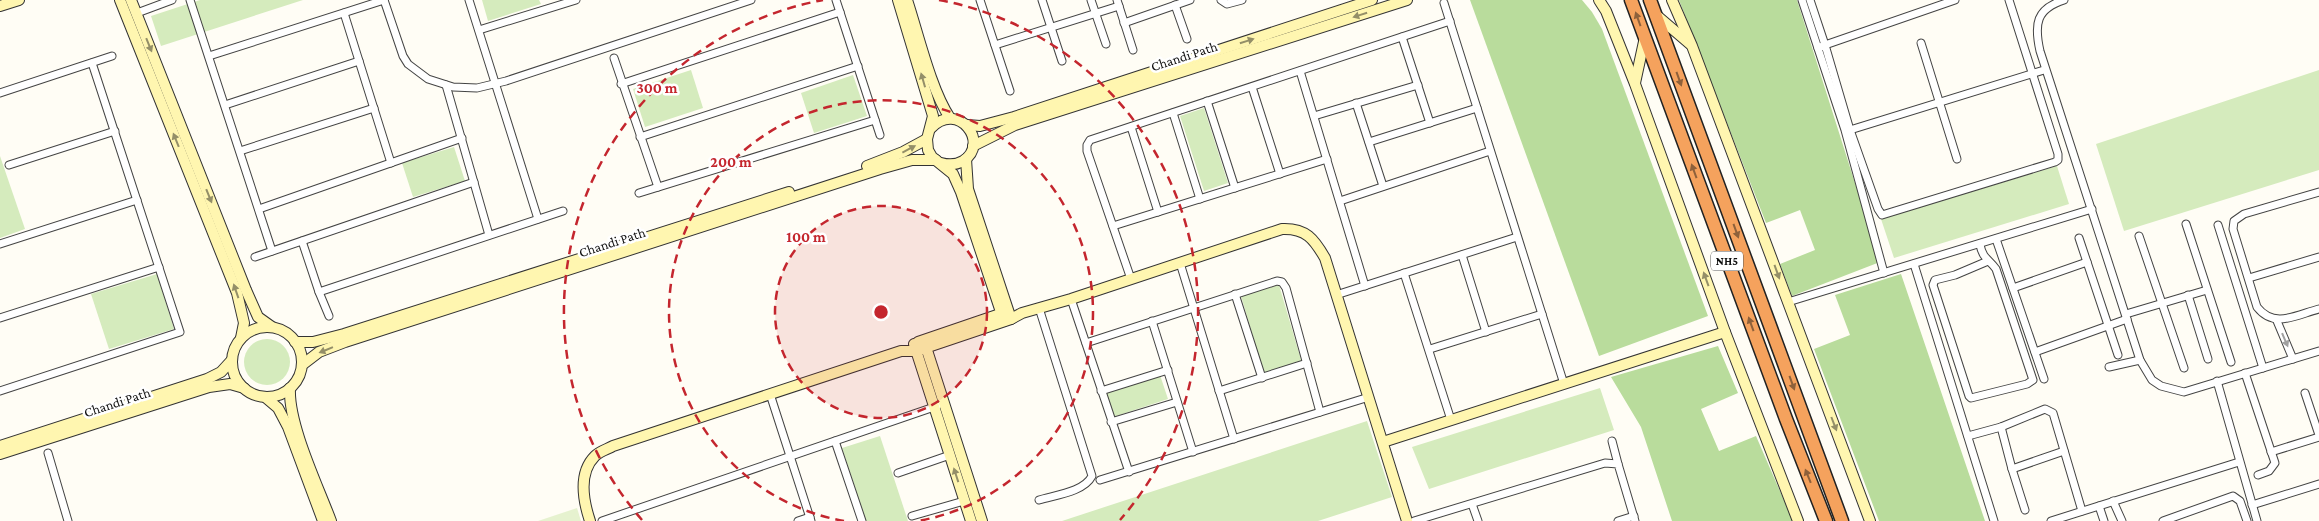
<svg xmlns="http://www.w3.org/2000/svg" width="2319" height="521" font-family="'Crimson Pro',serif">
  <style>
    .green { fill: #d5ebbd }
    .forest { fill: #b9dc9c }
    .pitch { fill: #e6f2cf }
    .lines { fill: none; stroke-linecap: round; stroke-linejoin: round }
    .street-casing { stroke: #444; stroke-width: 9 }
    .secondary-casing { stroke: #333; stroke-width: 12 }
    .highway-casing { stroke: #222; stroke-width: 15 }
    .street { stroke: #fff; stroke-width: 7 }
    .secondary { stroke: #fff6b0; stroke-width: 10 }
    .highway { stroke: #f5a25d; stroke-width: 12 }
    .oneway { fill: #948f68 }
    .oneway2 { fill: #8e613b }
    .oneway3 { fill: #a0a0a0 }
    .ring { fill: none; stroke: #c4262e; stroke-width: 2.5; stroke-dasharray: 9 6 }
    .labels { text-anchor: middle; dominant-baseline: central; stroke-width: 5; stroke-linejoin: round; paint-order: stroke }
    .shield { fill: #fff; stroke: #585858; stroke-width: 1 }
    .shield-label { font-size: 12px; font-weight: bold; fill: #111 }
    .street-label { font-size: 14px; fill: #111; stroke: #fff }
    .centre { fill: #c4262e; stroke: #fff; stroke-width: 2.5 }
    .ring-label { font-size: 15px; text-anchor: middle; font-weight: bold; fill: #c4262e; stroke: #fff; stroke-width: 5; stroke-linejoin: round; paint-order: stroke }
  </style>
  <rect width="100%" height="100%" fill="#fffdf5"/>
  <g class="green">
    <path d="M200 0H303L161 46 151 16Z"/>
    <path d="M482 0H539L541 4 488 21Z"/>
    <path d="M691 70 703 108 645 127 633 89Z"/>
    <path d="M2319 70V170L2124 231 2096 144Z"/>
    <path d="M853 75 867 116 814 133 801 93Z"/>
    <path d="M1204 108 1228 183 1204 191 1180 116Z"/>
    <path d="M454 147 465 181 413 197 402 163Z"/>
    <path d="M0 156 25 229 0 238Z"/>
    <path d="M2057 166 2069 204 1894 258 1881 219Z"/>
    <path d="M157 274 174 329 109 349 91 294Z"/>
    <path d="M1279 285 1302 363 1264 374 1241 296Z"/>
    <circle cx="267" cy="362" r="23"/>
    <path d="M1160 375 1168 399 1113 417 1105 393Z"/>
    <path d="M1600 388 1614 430 1429 489 1412 447Z"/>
    <path d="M1367 421 1392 497 1318 521H1062Z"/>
    <path d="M880 436 908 521H866L842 448Z"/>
  </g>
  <g class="forest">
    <path d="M1470 0H1582L1592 12 1602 29 1708 316 1599 356Z"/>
    <path d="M1679 0H1797L1880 262 1792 296 1780 264 1815 250 1800 210 1766 223Z"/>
    <path d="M1901 274 1985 521H1879L1814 349 1850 335 1835 295Z"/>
    <path d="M1718 346 1738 393 1701 409 1719 451 1756 436 1793 521H1672L1641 427 1611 377Z"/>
  </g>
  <path class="pitch" d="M577 508 581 521H538Z"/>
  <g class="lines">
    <defs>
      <g id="street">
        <path d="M190 0 272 251"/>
        <path d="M384 0 403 56 408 64 428 79 453 87 477 88 506 81 751 0"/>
        <path d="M469 0 538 219"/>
        <path d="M836 0 880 135"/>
        <path d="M980 0 1010 91"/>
        <path d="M1042 0 1062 61"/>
        <path d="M1091 0 1106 44"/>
        <path d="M1117 0 1133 50"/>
        <path d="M1221 0 1227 4 1242 0"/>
        <path d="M1802 0 1845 130 1884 273"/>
        <path d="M1810 0 1825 45 1955 0"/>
        <path d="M2064 0C2036 9 2034 24 2040 51L2140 360 2152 380 2161 386 2184 392 2319 351"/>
        <path d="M1444 3 1564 384"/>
        <path d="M1175 5 1187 39"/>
        <path d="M137 13 172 0"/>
        <path d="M344 13 391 163"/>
        <path d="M1124 23 1190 0"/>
        <path d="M479 30 576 0"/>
        <path d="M1402 37 1430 123"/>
        <path d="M1921 43 1957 159"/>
        <path d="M995 45 1119 6"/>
        <path d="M1818 48 1825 45 1850 130 2044 70"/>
        <path d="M209 56 384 0"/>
        <path d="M614 58 658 187"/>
        <path d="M1300 71 1365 286"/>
        <path d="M621 84 840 12"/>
        <path d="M446 85 489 235"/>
        <path d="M1252 87 1280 174"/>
        <path d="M0 93 112 56"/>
        <path d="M1207 101 1235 188"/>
        <path d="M1356 103 1383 186"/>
        <path d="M225 105 359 61"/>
        <path d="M1173 113 1200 199"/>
        <path d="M1314 116 1418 85"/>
        <path d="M1131 127 1158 212"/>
        <path d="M1850 130 1878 209 1882 215 2055 162 2058 160V154L2009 0"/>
        <path d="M640 137 858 66"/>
        <path d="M1369 142 1477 108"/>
        <path d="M240 151 374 108"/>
        <path d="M9 165 115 131"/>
        <path d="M2319 192 2244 214 2234 221 2233 229 2257 307C2274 329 2296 315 2319 309"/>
        <path d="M639 193 875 120"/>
        <path d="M1340 201 1490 151"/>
        <path d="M259 209 462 138"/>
        <path d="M2186 224 2231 362"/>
        <path d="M2218 225 2263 368"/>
        <path d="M1113 226 1327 159"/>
        <path d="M2139 236 2184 368"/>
        <path d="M2079 238 2118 355"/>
        <path d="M1996 239 2044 379"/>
        <path d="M302 241 319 292 563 211"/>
        <path d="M0 244 137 200"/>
        <path d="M1980 245C1983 259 1989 259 1996 269L2033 380 2027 384 1971 398 1969 396 1933 285 1935 280 1955 275 1988 261"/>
        <path d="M1462 255 1486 332"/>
        <path d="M255 257 474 182"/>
        <path d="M1180 263 1234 439"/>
        <path d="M1914 264 1994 521"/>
        <path d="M1404 273 1451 420"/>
        <path d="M2249 278 2319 257"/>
        <path d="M1131 279 1087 151V145L1090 140 1450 21"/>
        <path d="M2013 288 2087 262"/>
        <path d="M319 292 329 316"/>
        <path d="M1235 294 1262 378"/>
        <path d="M1336 295 1517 237"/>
        <path d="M2188 295 2208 359"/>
        <path d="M1071 299 1129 472"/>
        <path d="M1788 302 2092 209"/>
        <path d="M2126 314 2207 290"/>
        <path d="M0 318 159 267"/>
        <path d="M1152 321 1193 452"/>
        <path d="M2277 321 2293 359"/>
        <path d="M1086 343 1277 281 1282 282 1286 288 1320 412"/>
        <path d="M1430 349 1542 314"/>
        <path d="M2035 352 2127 319"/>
        <path d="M2109 367 2140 360"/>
        <path d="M2245 373 2275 463 2269 471 2258 475"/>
        <path d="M2217 381 2257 521"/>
        <path d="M0 391 180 332 92 63"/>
        <path d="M1101 391 1168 370"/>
        <path d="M1219 391 1307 363"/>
        <path d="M2305 393 2319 435"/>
        <path d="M770 394 811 521"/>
        <path d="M1111 422 1177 402"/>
        <path d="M2001 427 2012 469 2064 451"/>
        <path d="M1968 436 2001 427 2045 409 2053 413 2082 511"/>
        <path d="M835 441 862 521"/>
        <path d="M1612 441 1618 464"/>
        <path d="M2271 452 2319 437"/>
        <path d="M48 453 68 521"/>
        <path d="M2012 469 2025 510"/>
        <path d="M898 473 950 455"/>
        <path d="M1100 480 1369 397"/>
        <path d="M1039 500C1055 495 1084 492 1092 476L1039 308"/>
        <path d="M2113 501 2122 521"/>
        <path d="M1472 504 1478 521"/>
        <path d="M2252 505 2319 484"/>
        <path d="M2099 506 2104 521"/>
        <path d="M912 516 964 501"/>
        <path d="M602 521 937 406"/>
        <path d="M798 521 810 517"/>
        <path d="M1414 521 1605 463 1618 464 1635 521"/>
        <path d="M1618 521 1634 516"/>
        <path d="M2051 521 2239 462"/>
        <path d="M2163 521 2233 496 2240 501 2247 521"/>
      </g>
      <g id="secondary">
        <path d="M120 0 237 293 244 323 241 338"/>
        <path d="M131 0 246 290 258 317 272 327"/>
        <path d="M898 0 933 116 927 139 928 150 932 157 953 174 961 192 1004 321"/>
        <path d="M907 0C918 33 931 90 950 118"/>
        <path d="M1599 0 1606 11 1635 84 1725 332 1798 521"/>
        <path d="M1672 0 1692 46 1870 521"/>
        <path d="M0 6 19 0"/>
        <path d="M1655 14 1690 44"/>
        <path d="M1635 83 1645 37"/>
        <path d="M967 125 980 126 1014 117 1372 0"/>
        <path d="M931 128C958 100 991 143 963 161 956 165 948 165 941 163"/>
        <path d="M973 146 1015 125 1407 0"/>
        <path d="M966 159 968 189 1011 319"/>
        <path d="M867 166 903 152 927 139"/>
        <circle cx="267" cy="362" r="35"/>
        <path d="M924 341 982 521"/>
        <path d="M295 342H313L344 334 789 192"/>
        <path d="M918 342 1006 312"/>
        <path d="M914 344 971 521"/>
        <path d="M302 365 319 352 345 342 880 169 912 160H936"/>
        <path d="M290 388C288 424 318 486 331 521"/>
        <path d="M265 397 278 408 288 427 323 521"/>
        <path d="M1383 442 1725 332"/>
        <path d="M0 446 207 379 221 372 232 360"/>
        <path d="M0 454 209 387 230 384 244 388"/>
        <path d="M590 521C583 500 578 473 595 456 600 451 608 449 613 446L901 351H916L1011 319 1022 313 1071 299 1282 229C1306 228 1314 239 1325 258L1407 521"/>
      </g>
      <g id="highway">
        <path d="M1631 0 1786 419 1826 521"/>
        <path d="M1650 0 1842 521"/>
      </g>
    </defs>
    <use href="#street" class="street-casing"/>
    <use href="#secondary" class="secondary-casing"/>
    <use href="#highway" class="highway-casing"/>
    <use href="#street" class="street"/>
    <use href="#secondary" class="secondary"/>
    <use href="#highway" class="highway"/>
  </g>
  <defs><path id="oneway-solid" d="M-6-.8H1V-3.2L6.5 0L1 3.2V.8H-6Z" transform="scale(1.25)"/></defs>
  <g class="oneway">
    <use href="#oneway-solid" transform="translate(1360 15) rotate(162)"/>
    <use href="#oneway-solid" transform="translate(1247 41) rotate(-18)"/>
    <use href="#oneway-solid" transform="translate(149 45) rotate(68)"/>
    <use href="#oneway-solid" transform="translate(923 80) rotate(-106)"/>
    <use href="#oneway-solid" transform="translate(176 140) rotate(-112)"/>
    <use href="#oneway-solid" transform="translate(909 149) rotate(-28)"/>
    <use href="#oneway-solid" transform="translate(209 196) rotate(68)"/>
    <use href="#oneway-solid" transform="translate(1777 272) rotate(70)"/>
    <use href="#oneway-solid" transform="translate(1706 279) rotate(-110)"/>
    <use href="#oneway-solid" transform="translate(236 291) rotate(-109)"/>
    <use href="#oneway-solid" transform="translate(326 350) rotate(158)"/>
    <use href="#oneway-solid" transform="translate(1834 424) rotate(69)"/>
    <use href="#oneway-solid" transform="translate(956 475) rotate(-108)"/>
  </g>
  <g class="oneway2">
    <use href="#oneway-solid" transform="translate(1638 19) rotate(-110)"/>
    <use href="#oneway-solid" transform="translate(1679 79) rotate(70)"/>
    <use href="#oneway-solid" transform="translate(1694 171) rotate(-110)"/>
    <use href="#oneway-solid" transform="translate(1736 231) rotate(70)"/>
    <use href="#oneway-solid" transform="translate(1751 324) rotate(-110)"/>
    <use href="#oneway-solid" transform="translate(1792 383) rotate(70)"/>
    <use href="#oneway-solid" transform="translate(1808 476) rotate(-112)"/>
  </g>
  <use class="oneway3" href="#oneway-solid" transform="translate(2285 340) rotate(67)"/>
  <circle cx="881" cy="312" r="106" fill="#c4262e" fill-opacity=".12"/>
  <g class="ring">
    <circle cx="881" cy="312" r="106"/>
    <path d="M844 521A212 212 0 1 1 918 521"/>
    <path d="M642 520A317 317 0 0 1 823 0M939 0A317 317 0 0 1 1120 520"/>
  </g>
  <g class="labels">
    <rect class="shield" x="1711" y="251.5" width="32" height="19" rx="4"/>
    <g class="shield-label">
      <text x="1727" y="261">NH5</text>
    </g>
    <g class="street-label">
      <text transform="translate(1184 56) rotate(-18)">Chandi Path</text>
      <text transform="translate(612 242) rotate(-18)">Chandi Path</text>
      <text transform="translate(117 402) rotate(-18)">Chandi Path</text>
    </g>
  </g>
  <circle cx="881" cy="312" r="8" class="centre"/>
  <g class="ring-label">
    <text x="657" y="93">300 m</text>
    <text x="731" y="167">200 m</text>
    <text x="806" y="242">100 m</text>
  </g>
</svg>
